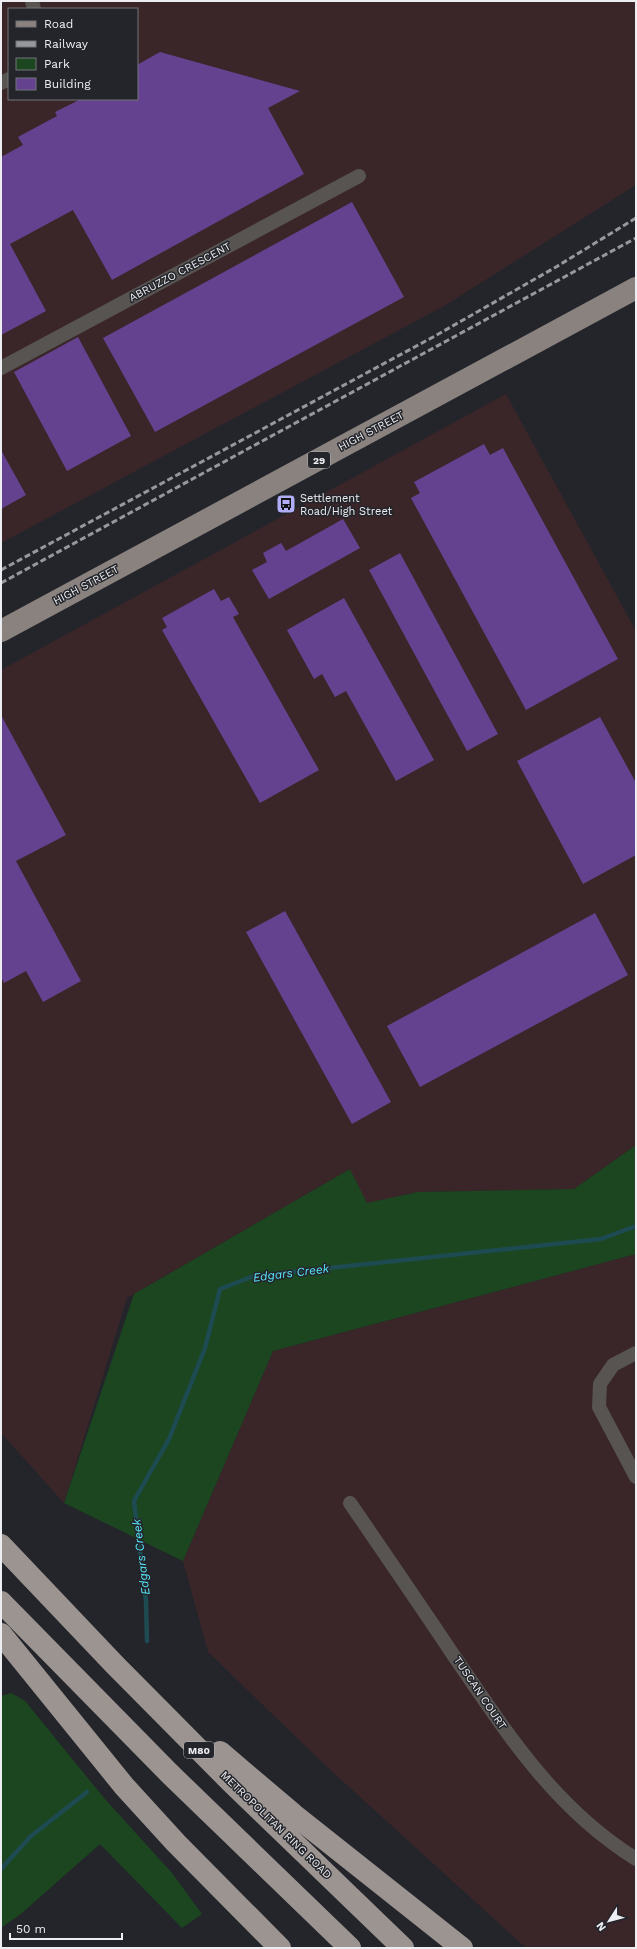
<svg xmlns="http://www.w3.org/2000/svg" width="637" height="1949" font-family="'Work Sans',sans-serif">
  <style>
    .industrial { fill: #3a2629; fill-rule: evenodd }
    .green { fill: #1c461f }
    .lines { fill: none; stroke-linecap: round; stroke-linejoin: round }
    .stream { stroke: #1e4b51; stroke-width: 4.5 }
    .building { fill: #644290 }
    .minor { stroke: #575452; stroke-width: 14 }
    .primary { stroke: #89827f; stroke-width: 22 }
    .motorway { stroke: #9c9490; stroke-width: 22 }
    .rail { stroke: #96989d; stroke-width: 3; stroke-dasharray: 6 3; stroke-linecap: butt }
    .labels { text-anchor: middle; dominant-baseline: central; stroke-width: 3; stroke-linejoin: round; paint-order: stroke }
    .shield { fill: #23252b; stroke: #b0b2b6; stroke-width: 1 }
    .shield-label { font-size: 10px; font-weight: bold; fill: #edeef2 }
    .street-label { font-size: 11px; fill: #edeef2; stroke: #23252b }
    .poi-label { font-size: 11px; fill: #edeef2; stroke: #23252b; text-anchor: start }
    .water-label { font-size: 12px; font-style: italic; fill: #58e9fc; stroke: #23252b }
  </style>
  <rect width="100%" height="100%" fill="#23252b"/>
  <g class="industrial">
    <path d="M1 1H636V185L444 306 1 543ZM9 9H137V99H9Z"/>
    <path d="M506 394 636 631V1145L574 1189 418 1192 366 1204 350 1169 127 1298 64 1503 1 1433V670Z"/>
    <path d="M636 1254V1948H526L325 1765 208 1652 183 1561 273 1351Z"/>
  </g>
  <g class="green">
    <path d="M636 1145V1254L273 1351 183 1561 64 1503 134 1294 350 1169 367 1203 418 1192 574 1189Z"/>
    <path d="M11 1693 25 1701 104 1798 172 1873 202 1914 182 1928 100 1844 22 1913 1 1928V1696Z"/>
  </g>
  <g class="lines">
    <g class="stream">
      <path d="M147 1641 146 1601 134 1501 169 1439 205 1348 220 1289 254 1276 601 1239 636 1226"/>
      <path d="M1 1869 31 1836 87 1792"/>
    </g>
  </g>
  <g class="building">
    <path d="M160 52 300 91 268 108 304 174 112 280 73 210 10 244 46 311 1 335V157L23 145 18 137 57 116 55 112 81 99H137V65Z"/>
    <path d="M352 202 404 297 155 432 103 338Z"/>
    <path d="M78 337 131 436 67 471 14 372Z"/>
    <path d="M484 444 490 455 503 448 618 659 526 710 411 498 420 493 414 482Z"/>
    <path d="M1 450 26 495 1 509Z"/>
    <path d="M343 519 360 548 269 599 252 570 267 562 263 553 281 543 286 551Z"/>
    <path d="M400 553 498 734 467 751 369 570Z"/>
    <path d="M214 589 221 601 229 597 239 614 233 617 319 770 260 803 162 630 167 627 162 618Z"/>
    <path d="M344 598 434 760 396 781 346 691 335 697 322 674 314 679 287 630Z"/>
    <path d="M1 715 66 835 16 861 81 981 43 1002 26 971 4 983 1 977Z"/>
    <path d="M600 717 636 783V855L583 884 517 761Z"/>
    <path d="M285 911 391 1102 352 1124 246 932Z"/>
    <path d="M595 913 628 975 420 1087 387 1026Z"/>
  </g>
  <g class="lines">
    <g class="minor">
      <path d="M32 1 34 9"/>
      <path d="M1 83 9 79"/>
      <path d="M1 368 359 176"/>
      <path d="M636 1353 613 1365 600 1384 599 1407 636 1477"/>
      <path d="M350 1503C385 1554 420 1605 454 1656 507 1733 554 1808 636 1859"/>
    </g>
    <path class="primary" d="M1 631 636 288"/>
    <g class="motorway">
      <path d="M1 1545 115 1665 230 1781 403 1948"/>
      <path d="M1 1602 169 1773 350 1948"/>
      <path d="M1 1634 124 1786 176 1843 280 1948"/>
      <path d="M220 1752 293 1814 462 1948"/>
    </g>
    <g class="rail">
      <path d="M1 570 435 336 556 267 636 218"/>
      <path d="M1 583 636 238"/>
    </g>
  </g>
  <defs>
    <symbol id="bus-square" viewBox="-11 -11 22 22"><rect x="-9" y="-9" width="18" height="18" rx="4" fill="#b0aefa" stroke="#23252b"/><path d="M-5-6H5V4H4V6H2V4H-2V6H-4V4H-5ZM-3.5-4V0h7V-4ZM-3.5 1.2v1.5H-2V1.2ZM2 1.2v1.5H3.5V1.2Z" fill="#111"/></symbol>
  </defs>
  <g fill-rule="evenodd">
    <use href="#bus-square" x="275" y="493" width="22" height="22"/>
  </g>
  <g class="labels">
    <g class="shield">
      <rect x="308" y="452" width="22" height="16" rx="3"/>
      <rect x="184" y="1742" width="30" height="16" rx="3"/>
    </g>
    <g class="shield-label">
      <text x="319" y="460">29</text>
      <text x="199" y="1750">M80</text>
    </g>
    <g class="street-label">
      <text transform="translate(180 272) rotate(-28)">ABRUZZO CRESCENT</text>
      <text transform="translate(371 431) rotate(-28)">HIGH STREET</text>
      <text transform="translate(86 585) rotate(-28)">HIGH STREET</text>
      <text transform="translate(480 1693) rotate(56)">TUSCAN COURT</text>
      <text transform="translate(276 1825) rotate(44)">METROPOLITAN RING ROAD</text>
    </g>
    <g class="poi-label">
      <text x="300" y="498">Settlement<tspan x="300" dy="13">Road/High Street</tspan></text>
    </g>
    <g class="water-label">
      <text transform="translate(291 1273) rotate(-7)">Edgars Creek</text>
      <text transform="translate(141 1557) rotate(-97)">Edgars Creek</text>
    </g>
  </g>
  <rect width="637" height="1949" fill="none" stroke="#edeef2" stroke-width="4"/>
  <rect x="8" y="8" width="130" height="92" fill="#23252b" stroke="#74757b"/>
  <rect x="16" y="21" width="20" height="6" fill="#89827f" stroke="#74757b"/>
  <text x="44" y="28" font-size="12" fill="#edeef2">Road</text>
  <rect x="16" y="41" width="20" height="6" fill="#96989d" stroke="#74757b"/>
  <text x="44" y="48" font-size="12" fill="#edeef2">Railway</text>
  <rect x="16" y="58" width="20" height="12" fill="#1c461f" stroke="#74757b"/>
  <text x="44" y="68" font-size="12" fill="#edeef2">Park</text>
  <rect x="16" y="78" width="20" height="12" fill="#644290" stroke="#74757b"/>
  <text x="44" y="88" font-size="12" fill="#edeef2">Building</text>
  <g transform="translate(609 1921) rotate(234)" stroke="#23252b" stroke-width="3" paint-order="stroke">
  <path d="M0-3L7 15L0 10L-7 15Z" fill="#edeef2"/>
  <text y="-6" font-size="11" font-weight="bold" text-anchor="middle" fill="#edeef2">N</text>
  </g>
  <path d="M10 1933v6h112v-6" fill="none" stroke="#edeef2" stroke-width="2"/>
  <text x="16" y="1933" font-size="12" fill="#edeef2" stroke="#23252b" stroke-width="3" paint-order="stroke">50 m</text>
</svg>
